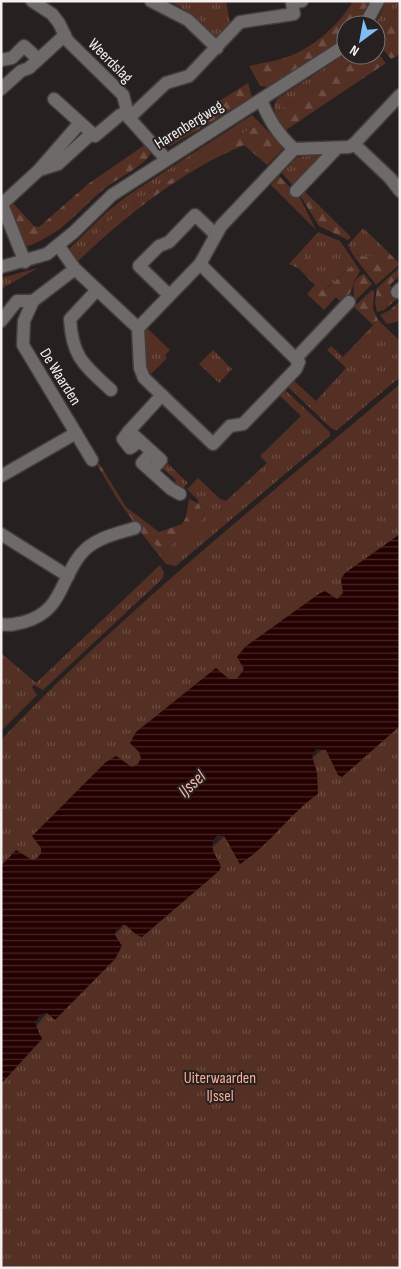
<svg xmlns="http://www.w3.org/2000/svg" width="401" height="1269" font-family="'Sofia Sans Condensed',sans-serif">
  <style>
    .grass { fill: url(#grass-tufts) }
    .forest { fill: url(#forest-firs) }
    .water { fill: url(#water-rules) }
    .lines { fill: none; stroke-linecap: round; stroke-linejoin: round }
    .minor-casing { stroke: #433e3d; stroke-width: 15 }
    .minor { stroke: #6d6a69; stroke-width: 12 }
    .labels { text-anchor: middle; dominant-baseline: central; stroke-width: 4; stroke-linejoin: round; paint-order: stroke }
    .street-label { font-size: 16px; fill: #f3f0ef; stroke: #262120 }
    .park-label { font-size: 16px; fill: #fcae95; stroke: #262120 }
    .water-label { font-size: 18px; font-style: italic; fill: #f5b6a2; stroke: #262120 }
  </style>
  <defs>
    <pattern id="grass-tufts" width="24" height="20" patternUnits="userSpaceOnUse" patternTransform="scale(1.25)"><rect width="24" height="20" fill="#542f23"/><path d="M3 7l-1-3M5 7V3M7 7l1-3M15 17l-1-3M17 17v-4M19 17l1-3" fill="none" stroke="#6d4d43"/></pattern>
    <pattern id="forest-firs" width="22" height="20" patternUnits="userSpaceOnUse" patternTransform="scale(1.25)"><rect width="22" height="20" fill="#542f23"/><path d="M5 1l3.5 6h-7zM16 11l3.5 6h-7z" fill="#6d4d43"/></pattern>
    <pattern id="water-rules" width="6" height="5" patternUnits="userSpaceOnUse" patternTransform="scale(1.25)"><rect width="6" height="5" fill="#240100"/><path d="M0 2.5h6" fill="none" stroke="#442626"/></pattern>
  </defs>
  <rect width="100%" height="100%" fill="#262120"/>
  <g class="grass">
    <path d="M170 1H226L230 23 219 42 196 17Z"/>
    <path d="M386 2 399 3 390 22 376 43 375 25Z"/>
    <path d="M346 54 362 55 275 114 274 105 277 99Z"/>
    <path d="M252 115 260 123 136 201 106 224 76 257 68 250 108 211 127 196Z"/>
    <path d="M325 155 295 188 282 173 297 157Z"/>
    <path d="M363 228 381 245 371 257 353 255 348 245Z"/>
    <path d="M318 232 340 241 355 263 323 291 318 288 299 268 307 259 300 252Z"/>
    <path d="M38 268 1 289V278Z"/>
    <path d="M378 320 400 341V377L337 430 332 429 287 386 293 380 316 401 346 368 327 350 331 346 343 357Z"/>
    <path d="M147 328 170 350 165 355 167 358 151 374 147 367 145 332Z"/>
    <path d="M213 350 232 369 219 383 199 364Z"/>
    <path d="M400 384V556C269 645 153 752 36 858L1 882V740C123 611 265 499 400 384Z"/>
    <path d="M284 389 330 432V436L176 566 166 564 146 539 165 551 174 542 180 543 204 517 197 499 187 489 198 478 220 499 226 501 267 463 260 456 301 416 279 395Z"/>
    <path d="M163 459 188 483 181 491 172 485 176 480 162 468Z"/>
    <path d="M160 565 164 573 162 579 43 690 34 685 32 687 37 695 1 731V653L36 683Z"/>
    <path d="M400 688V1268H1V1074L41 1020 118 931 318 753Z"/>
  </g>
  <g class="forest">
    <path d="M353 1H370L356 25H346V35L340 41 268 87 260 86 249 66C262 63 277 61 290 56 315 46 339 25 353 1Z"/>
    <path d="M399 3 400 54 391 59 377 42 390 22Z"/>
    <path d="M376 51 386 63 283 132 275 114 362 55H376Z"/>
    <path d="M248 83 252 97 171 146H162L157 140Z"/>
    <path d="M260 123 284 148 267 165 244 145C181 171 127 215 78 261L76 257 106 224 136 201Z"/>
    <path d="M146 144 151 154C140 168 122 176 108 186 77 210 64 234 25 247L9 207 13 203 34 226 39 227 88 184Z"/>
    <path d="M279 176 300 198 316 230 271 185Z"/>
    <path d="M302 189 351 237 348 240 319 226 298 192Z"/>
    <path d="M381 245 400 264 376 285 353 255 371 257Z"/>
    <path d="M300 252 307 259 299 268 321 290H325L355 263 360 271C353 281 352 295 343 304L336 297 324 310 307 294 315 285 298 268 289 264Z"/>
    <path d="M400 267V275L390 285 398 298 384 310 377 312 375 302 377 288Z"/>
    <path d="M364 274 372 284 356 300C351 290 353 278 364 274Z"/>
    <path d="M372 290 374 292 373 309 378 320 373 325 354 307Z"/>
    <path d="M400 301V321L387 324 380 315 390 310Z"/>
    <path d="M92 452 126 507 159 532 182 524 186 517 189 499 199 504 204 517 180 543 174 542 165 551 146 539 118 500 90 453Z"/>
  </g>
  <path class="water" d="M400 534V726L342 777 338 775 326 750 316 749 312 756 317 773 318 794C289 814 270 845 240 864L224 836 218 835C206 845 216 855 221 866L219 871 142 937C133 935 131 927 123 924L115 932V935L122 946 115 959 55 1020 47 1013 41 1014 35 1023 42 1039 1 1084V866L16 850 32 860 38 858 41 853V848L32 836 106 762 116 756 132 767 138 764 141 758 139 752 130 743 136 732 216 668 229 679H237L244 669 237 657 245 647 320 593 325 591 337 599 343 593 341 579 345 573Z"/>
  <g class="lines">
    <defs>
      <g id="minor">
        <path d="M32 1 52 14 59 23 67 40 123 95 129 118 166 159"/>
        <path d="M151 1 188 20 217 48"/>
        <path d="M365 25 378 1"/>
        <path d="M1 60 12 58 24 46 38 59"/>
        <path d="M1 89 21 71 29 68 65 35"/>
        <path d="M54 99 95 136 120 115 127 113"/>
        <path d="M261 100C269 120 278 134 294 149"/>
        <path d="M129 118 166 83 189 76 240 22 294 14 292 3 302 1"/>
        <path d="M354 144 400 95"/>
        <path d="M39 170 58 164 91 134"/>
        <path d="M296 191 337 148"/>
        <path d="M1 202 25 262"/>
        <path d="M2 204 39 170 79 124"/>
        <path d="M58 245 75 269 138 328 140 368 144 378 213 444 230 426 243 424 296 369 299 362 200 264"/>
        <path d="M1 267 47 254 74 232 112 195 346 45"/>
        <path d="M75 269 33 301 24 321 23 345 92 460"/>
        <path d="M97 290 70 319C72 357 84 365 111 390"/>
        <path d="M397 292 400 289"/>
        <path d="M169 295 139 266 159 246 169 242 195 215 215 234"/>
        <path d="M1 321 17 301H33"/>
        <path d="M138 328 200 264 221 226 294 149 349 147 354 144 390 178 400 191"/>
        <path d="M297 357 349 302"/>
        <path d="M162 395 129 431 161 460 151 471 171 489 180 494"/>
        <path d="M129 431 123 439 130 448 140 441"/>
        <path d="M151 471 142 463 152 452"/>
        <path d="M1 476 76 433"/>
        <path d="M1 534 68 576"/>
        <path d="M1 624C10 626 15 624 24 622 63 611 59 581 81 554 94 538 116 534 135 528"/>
      </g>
    </defs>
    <use href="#minor" class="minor-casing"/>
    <use href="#minor" class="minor"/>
  </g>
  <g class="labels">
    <g class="street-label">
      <text transform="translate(110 61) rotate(45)">Weerdslag</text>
      <text transform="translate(189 125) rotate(-32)">Harenbergweg</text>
      <text transform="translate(60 377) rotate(58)">De Waarden</text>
    </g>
    <g class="park-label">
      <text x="220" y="1078">Uiterwaarden<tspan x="220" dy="18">IJssel</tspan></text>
    </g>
    <g class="water-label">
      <text transform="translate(192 784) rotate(-43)">IJssel</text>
    </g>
  </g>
  <rect width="401" height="1269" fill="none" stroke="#f3f0ef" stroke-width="5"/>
  <g transform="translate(361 40) rotate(212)"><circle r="24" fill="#262120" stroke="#787473"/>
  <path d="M0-4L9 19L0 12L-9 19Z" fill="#7fbdfa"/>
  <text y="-8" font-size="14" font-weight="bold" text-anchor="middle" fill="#f3f0ef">N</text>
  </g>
</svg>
